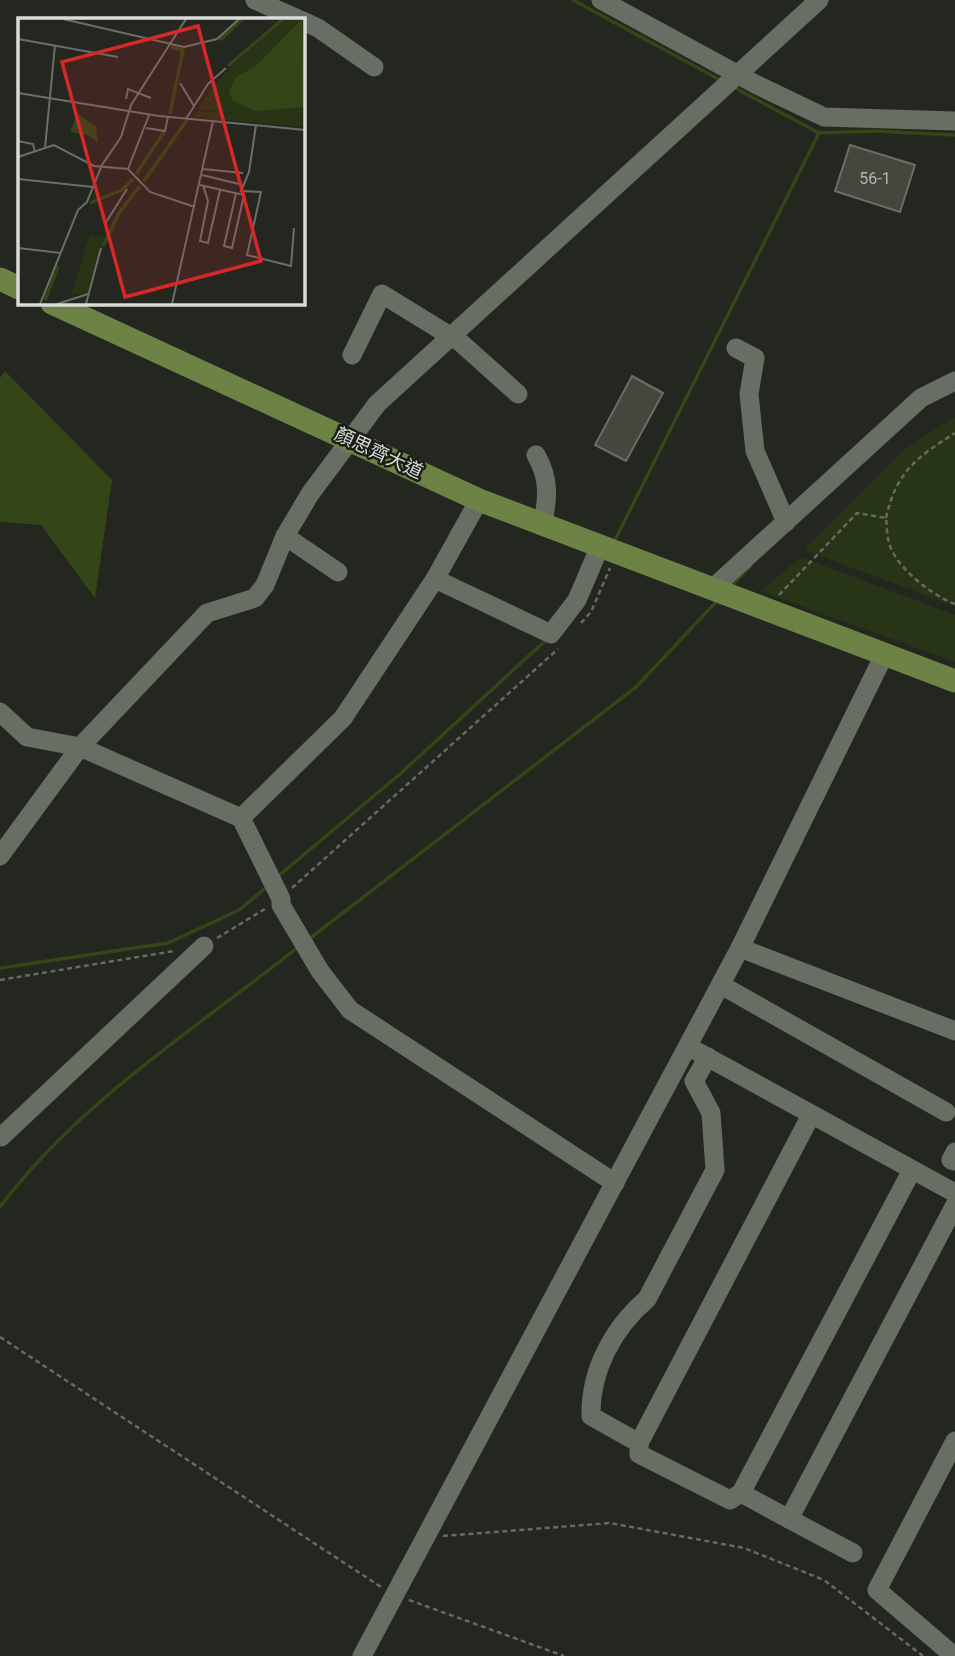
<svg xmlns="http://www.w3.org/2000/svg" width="955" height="1656" font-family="Roboto,'Noto Sans TC',sans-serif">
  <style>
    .green { fill: #283416 }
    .water { fill: #344517 }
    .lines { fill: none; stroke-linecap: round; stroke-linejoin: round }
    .stream { stroke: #344517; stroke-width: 3.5 }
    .building { fill: #43473e; stroke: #6a6e64; stroke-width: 2 }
    .path { stroke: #676a63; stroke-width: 2.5; stroke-dasharray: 5 3.5; stroke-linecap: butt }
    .minor { stroke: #696e64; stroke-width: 19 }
    .major { stroke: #6d8345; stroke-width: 23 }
    .labels { text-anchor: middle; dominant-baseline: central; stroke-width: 5; stroke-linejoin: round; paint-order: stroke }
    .number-label { font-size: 16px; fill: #b4b7b1 }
    .street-label { font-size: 19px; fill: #dadcd7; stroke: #1a1d15 }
    .inset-river { fill: none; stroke: #344517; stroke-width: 3.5 }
    .inset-road { fill: none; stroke: #6c6f69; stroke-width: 2 }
    .view { fill: #d62828; fill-opacity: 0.15; stroke: #d62828; stroke-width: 3.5 }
    .inset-edge { fill: none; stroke: #dadcd7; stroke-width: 3.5 }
  </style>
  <rect width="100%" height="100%" fill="#23271f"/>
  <g class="green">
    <path d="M955 417V606L804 550 905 448Z"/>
    <path d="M801 557 955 615V662L760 591Z"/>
  </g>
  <path class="water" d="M5 371 112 480 95 598 41 525 0 522V378Z"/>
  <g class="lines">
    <g class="stream">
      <path d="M573 0 722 81"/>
      <path d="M819 133 875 131 955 135"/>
      <path d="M614 542 819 133 735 88"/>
      <path d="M729 588 751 566"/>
      <path d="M276 878 400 774 546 640"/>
      <path d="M309 939 636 687 717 601"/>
      <path d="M0 968 168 943 239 910 268 886"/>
      <path d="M0 1207C79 1102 195 1029 297 948"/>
    </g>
  </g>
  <g class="building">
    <path d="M850 145 915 165 900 212 835 191Z"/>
    <path d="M632 376 663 393 626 461 595 445Z"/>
  </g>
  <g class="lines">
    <g class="path">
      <path d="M886 518C896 472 917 457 955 433"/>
      <path d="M779 595 857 513 886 518C887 527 887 538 890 546 899 570 932 595 955 604"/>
      <path d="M581 623 591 612 610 568"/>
      <path d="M292 888 558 649"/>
      <path d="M217 938 265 909"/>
      <path d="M0 980 174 951"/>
      <path d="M0 1337 381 1587"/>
      <path d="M443 1536 610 1523 744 1548 824 1580 923 1656"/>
      <path d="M409 1600 564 1656"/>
    </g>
    <g class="minor">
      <path d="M255 0 298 19"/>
      <path d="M601 0 757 85 824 117 955 121"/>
      <path d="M303 21 318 28 374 67"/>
      <path d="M736 348 755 358 749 394 755 451 786 522"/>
      <path d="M352 355 382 294 460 342 518 394"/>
      <path d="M536 455C550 479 548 499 542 526"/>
      <path d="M285 536 338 572"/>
      <path d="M435 579 551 634 577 600 600 546"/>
      <path d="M712 589 921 398 955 381"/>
      <path d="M0 712 27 737 80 747 241 818 281 899V905L320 971 350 1010 615 1183"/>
      <path d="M241 818 343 718 435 579 479 500"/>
      <path d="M0 856 80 747 207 613 255 598 265 585 285 536 310 494 377 404 819 0"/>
      <path d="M740 948 955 1031"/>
      <path d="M721 985 946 1112"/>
      <path d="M698 1052 955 1193"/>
      <path d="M708 1057 694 1081 711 1113 715 1170 647 1299C613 1328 590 1371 591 1416L639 1443 811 1115"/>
      <path d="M1 1137 204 946"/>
      <path d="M955 1152 951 1160 955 1161"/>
      <path d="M912 1170 741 1493 789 1519 955 1205"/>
      <path d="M639 1443V1454L730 1500 741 1493"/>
      <path d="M789 1519 853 1553"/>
      <path d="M362 1656 740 948 884 655"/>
      <path d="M954 1656 877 1590 955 1441"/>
    </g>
    <g class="major">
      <path d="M0 279 19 288"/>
      <path d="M52 303 479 500 955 681"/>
    </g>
  </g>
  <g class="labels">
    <g class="number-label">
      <text x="875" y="178">56-1</text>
    </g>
    <g class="street-label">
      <text transform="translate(379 453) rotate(25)">顏思齊大道</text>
    </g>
  </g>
  <g transform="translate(18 18)">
    <rect width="287" height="287" fill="#23271f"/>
    <path d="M266 1H287L284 109 175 99 179 93 230 97 179 91 204 58ZM72 216 86 220 70 275 53 277Z" fill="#283416"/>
    <path d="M284 1 287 89 238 93 215 83 211 74 217 60 239 47ZM59 96 78 108 80 125 70 117 52 114Z" fill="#344517"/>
    <path class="inset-river" d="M202 22 224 1M210 48 265 1M152 96 165 32 153 29M118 156 146 114M126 163 169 102M72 185 104 172 115 161M85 228 101 195 122 168M27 282 40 248"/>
    <path class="inset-road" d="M45 1 166 29 199 21 221 1M0 21 100 39M162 65 176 88M0 75 141 98 287 112M108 81 110 71 133 80M168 101 190 66 208 50M238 107 231 154 223 173 243 174 229 237 273 248 276 210M128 110 147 113 150 99M0 123 15 126 17 134M27 130 37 27M0 139 36 127 76 148 110 151 132 174 177 189M110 151 131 97M185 151 225 155M184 157 221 166M0 161 75 169M182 167 226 177 214 230 206 228 218 175M185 167 190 183 182 223 190 225 202 172M87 206 109 171M0 230 43 235M22 286 60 192 69 184 84 147 103 119 113 87 168 1M39 286 70 276M68 286 83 230M154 286 195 103"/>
    <path class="view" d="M180 8 243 243 107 279 44 44Z"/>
    <rect width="287" height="287" class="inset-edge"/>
  </g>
</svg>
